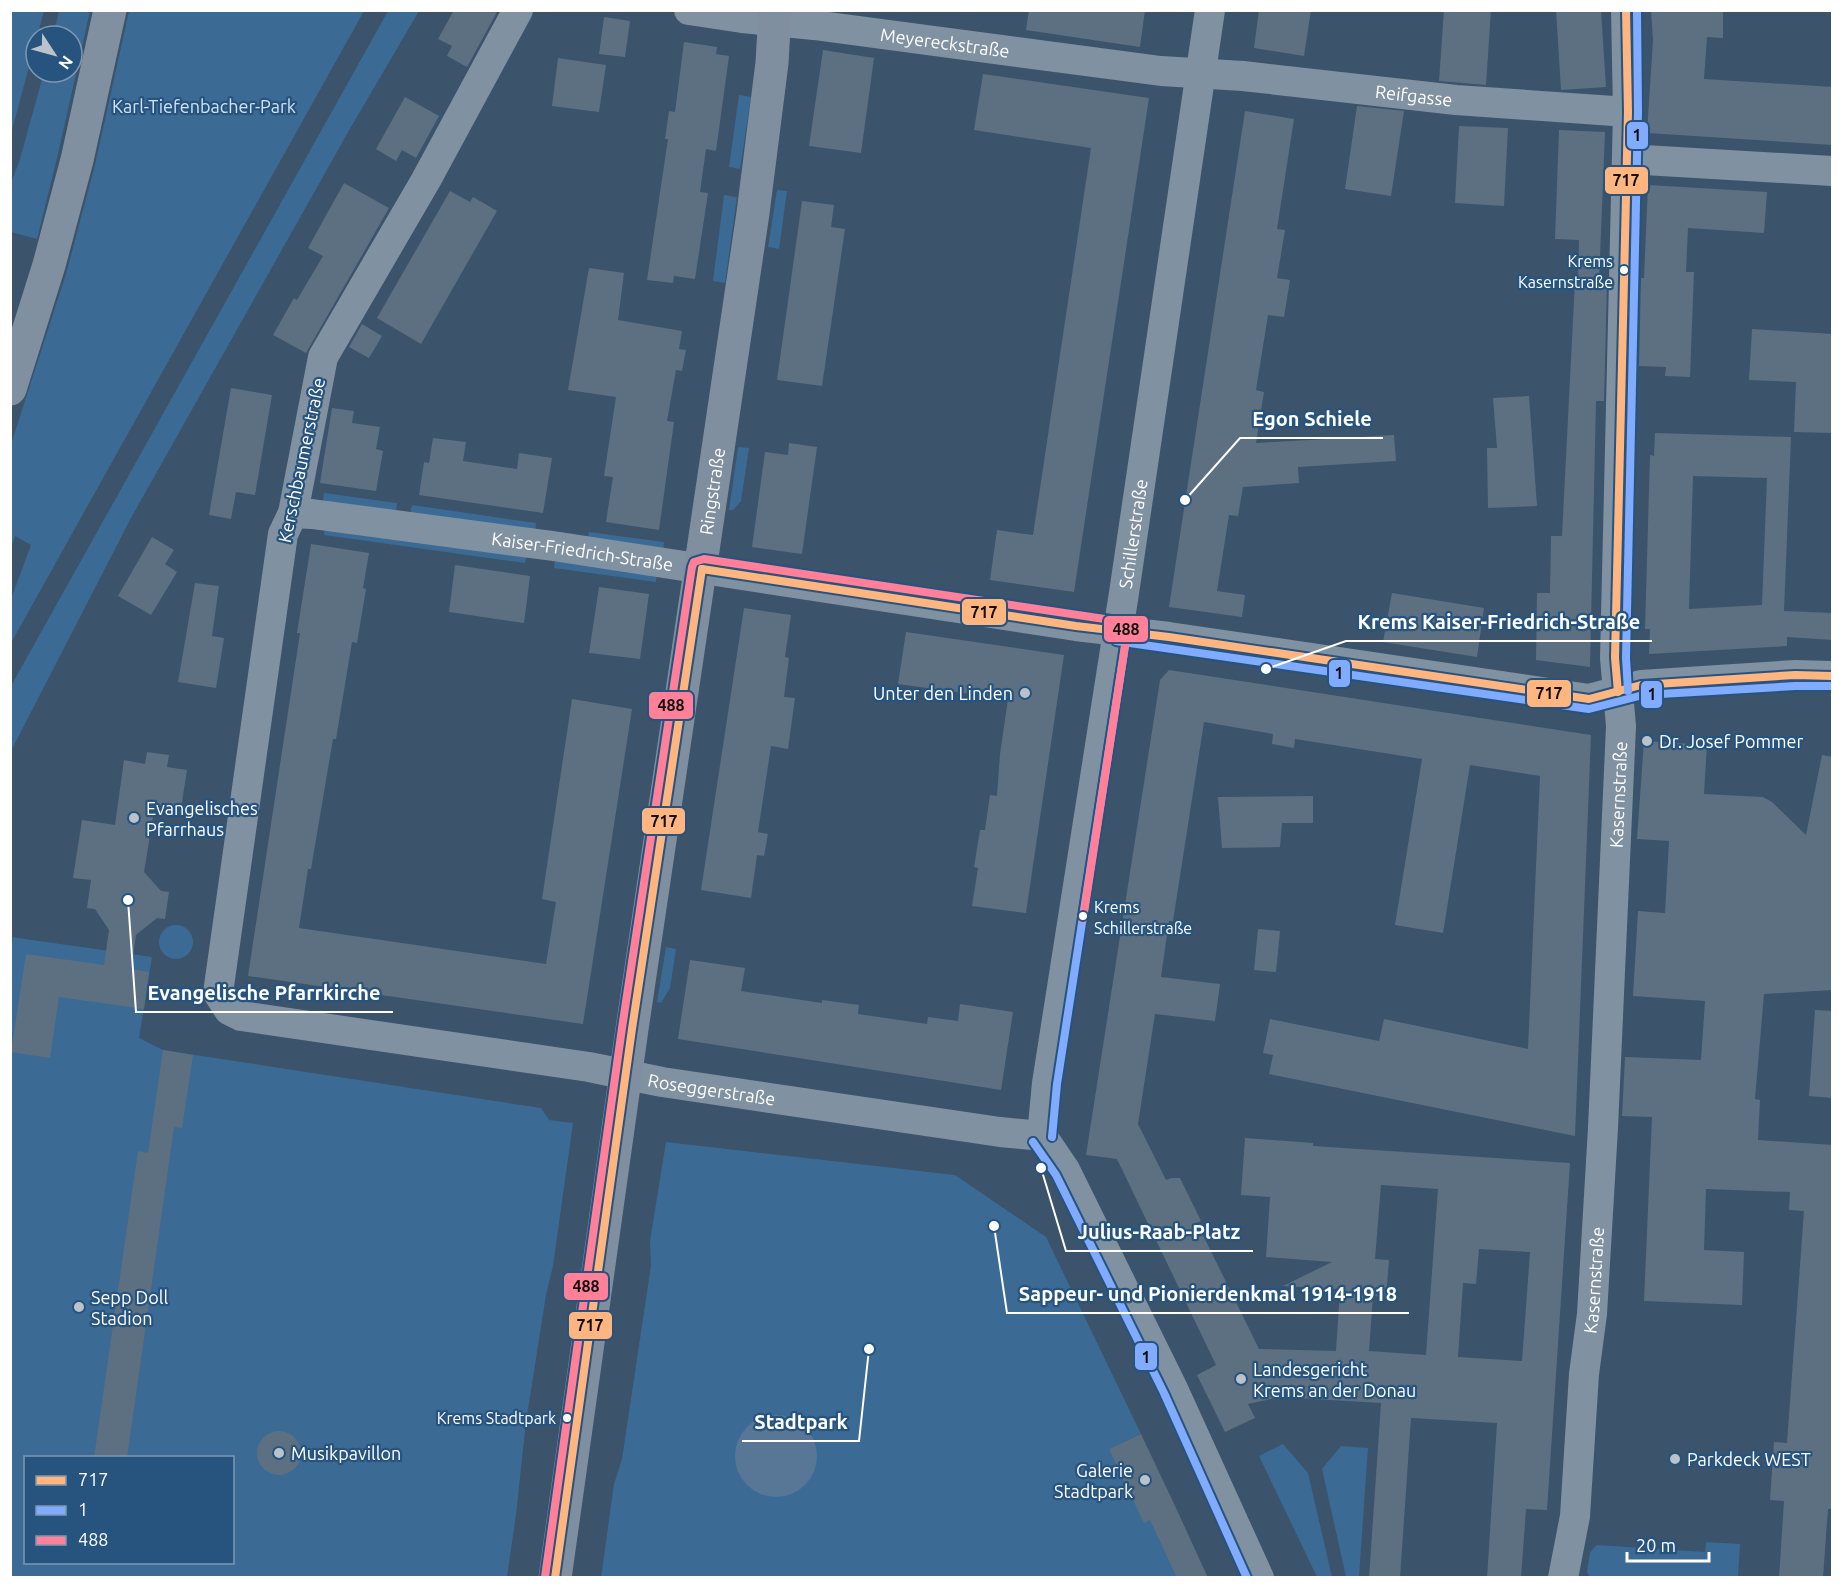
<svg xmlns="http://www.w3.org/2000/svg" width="1843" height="1588" font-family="Ubuntu,sans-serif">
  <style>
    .green { fill: #3b6a95; fill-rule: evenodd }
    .water { fill: #587695 }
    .building { fill: #5d7082; fill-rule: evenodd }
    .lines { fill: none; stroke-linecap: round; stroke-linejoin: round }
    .minor { stroke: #8091a1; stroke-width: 30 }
    .primary { stroke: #7f8fa0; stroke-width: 33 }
    .trunk { stroke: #8090a0; stroke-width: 33 }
    .bus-1-casing { stroke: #27547f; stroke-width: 12 }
    .bus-2-casing { stroke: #27547f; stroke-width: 12 }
    .bus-3-casing { stroke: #27547f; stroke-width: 12 }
    .bus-1 { stroke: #ffb580; stroke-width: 8 }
    .bus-2 { stroke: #81abfe; stroke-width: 8 }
    .bus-3 { stroke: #ff8098; stroke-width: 8 }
    .bus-dot { fill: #fff; stroke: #27547f; stroke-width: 2 }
    .poi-dot { fill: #bac3cb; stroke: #27547f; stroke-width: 2 }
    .labels { text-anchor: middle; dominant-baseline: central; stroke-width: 4.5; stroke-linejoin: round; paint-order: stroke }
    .bus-label { font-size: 16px; fill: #fff; stroke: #27547f; text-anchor: end }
    .street-label { font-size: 18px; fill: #fff; stroke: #27547f }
    .park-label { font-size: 18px; fill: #d0e3f4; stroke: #27547f }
    .poi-label { font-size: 18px; fill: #fff; stroke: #27547f; text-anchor: start }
    .leader { fill: none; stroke: #fff; stroke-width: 2 }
    .callout-dot { fill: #fff; stroke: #27547f; stroke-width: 2 }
    .callout-label { font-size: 20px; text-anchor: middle; font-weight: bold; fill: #fff; stroke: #27547f; stroke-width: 4.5; stroke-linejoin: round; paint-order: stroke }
    .line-badge { stroke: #27547f; stroke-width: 2 }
    .pale-badge-label { font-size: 16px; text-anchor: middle; font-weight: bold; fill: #111 }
  </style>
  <rect width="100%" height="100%" fill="#3b536b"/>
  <g class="green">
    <path d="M11 10 44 11 11 134 10 11Z"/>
    <path d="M59 11H90L58 154 37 239 11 232V183L20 159 44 72H72V36H53Z"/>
    <path d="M129 11H364L11 643V599L31 545 15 536 11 548V444L66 274 95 165Z"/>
    <path d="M388 11H419L347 134 131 518 11 751V686Z"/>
    <path d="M739 95 751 97 740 169 729 167Z"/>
    <path d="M777 190 787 191 779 249 768 247Z"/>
    <path d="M724 195 737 197 725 283 713 281Z"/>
    <path d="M738 447 749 448 741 501 733 510H729Z"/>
    <path d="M324 493 397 503 396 513 323 503Z"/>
    <path d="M412 505 536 523 535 533 410 515Z"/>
    <path d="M325 526 527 554 525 563 324 535Z"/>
    <path d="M589 532 664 542 663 553 587 542Z"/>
    <path d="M555 559 657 574 656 582 554 568Z"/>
    <circle cx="176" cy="942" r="17"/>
    <path d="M11 937 152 957 139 1038 163 1050 541 1108 549 1120 573 1123 553 1266 546 1295 526 1422 516 1515 507 1577 11 1578ZM26 1458H232V1562H26Z"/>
    <path d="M666 947 676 949 670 988 661 1003 657 1002Z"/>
    <path d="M666 1142 955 1175 1046 1237 1141 1434 1109 1449 1156 1517 1177 1578H601L614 1484 622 1459 651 1265 650 1241Z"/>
    <path d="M1283 1444 1308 1473 1332 1577H1317L1259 1456Z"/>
    <path d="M1341 1446 1368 1448 1359 1577H1346L1322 1469Z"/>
    <path d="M1706 1542 1740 1544 1738 1577 1590 1578 1587 1572 1590 1552 1597 1545 1705 1552Z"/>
  </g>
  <circle class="water" cx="776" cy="1456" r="41"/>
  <g class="building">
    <path d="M454 10H498L467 67 447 56 452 46 438 39Z"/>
    <path d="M1029 10H1145L1140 47 1026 30Z"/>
    <path d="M1259 10H1311L1304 56 1254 48Z"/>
    <path d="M1444 10H1491L1486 85 1439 81Z"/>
    <path d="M1556 10H1601L1606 87 1561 90Z"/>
    <path d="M1651 10H1723V38L1707 37 1704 79 1833 87V145L1647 133 1653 40Z"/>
    <path d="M604 17 630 21 625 57 599 54Z"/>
    <path d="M684 42 717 47 716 54 729 56 716 151 706 149 700 192 708 193 695 279 674 276 673 283 647 280 668 139H665L669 111 675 112Z"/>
    <path d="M823 50 874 58 861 153 809 146Z"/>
    <path d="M558 58 606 65 599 112 552 106Z"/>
    <path d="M983 74 1149 98 1074 592 990 580 997 530 1033 535 1091 148 974 130Z"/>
    <path d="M405 97 439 116 416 158 402 150 396 161 376 149Z"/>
    <path d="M1357 106 1404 111 1391 196 1345 189Z"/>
    <path d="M1245 111 1294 119 1277 229 1285 230 1277 278 1290 280 1284 317 1268 315 1256 390 1264 392 1256 443 1394 435 1396 461 1298 467 1299 483 1243 487 1238 516 1229 515 1217 591 1245 595 1242 617 1169 607Z"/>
    <path d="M1459 126 1508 128 1504 206 1455 203Z"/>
    <path d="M1559 130 1605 132 1599 282H1607L1604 401H1596L1590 667 1536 660 1537 593H1550L1551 536H1562L1575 281H1578L1579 240 1555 239Z"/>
    <path d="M344 183 389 208 306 353 273 335 294 298 297 300 323 256 308 248Z"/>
    <path d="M1648 185 1767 192 1764 233 1688 228 1686 272H1694L1690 377 1665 376 1666 367 1639 366 1641 278H1644Z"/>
    <path d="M450 191 470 202 473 197 497 211 421 344 377 318Z"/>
    <path d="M802 201 834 205 831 227 845 229 822 386 777 380Z"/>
    <path d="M589 268 624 273 618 320 682 331 679 349 686 350 682 371 676 370 667 421 674 422 659 530 606 522 613 477 604 476 616 397 568 390Z"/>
    <path d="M362 324 382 336 369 358 349 347Z"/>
    <path d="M1752 329 1833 334V433L1794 432 1796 382 1749 380Z"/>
    <path d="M231 388 272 395 255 495 236 492 231 519 209 515Z"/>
    <path d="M1529 396 1537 506 1488 508 1487 448H1497L1493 398Z"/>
    <path d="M332 408 354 411 352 423 380 427 376 449 383 451 376 491 320 483Z"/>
    <path d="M1655 433 1791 437 1784 611 1833 613V640L1787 637V646L1649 654 1650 629H1645L1650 455 1654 456ZM1693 476 1767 478 1762 605 1689 609Z"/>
    <path d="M433 438 466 442 463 461 517 469 519 453 552 458 543 513 419 495 424 462 429 463Z"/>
    <path d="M789 443 817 447 802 554 752 547 765 452 788 455Z"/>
    <path d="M152 537 174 550 165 564 177 572 151 615 118 596Z"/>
    <path d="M311 544 369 553 363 588 366 589 357 643 352 642 336 739H333L311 869H308L299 928 546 964 556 902 542 899 572 699 632 709 583 1024 248 976 300 633H297Z"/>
    <path d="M455 565 530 576 524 623 449 612Z"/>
    <path d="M195 583 219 586 212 636 224 638 216 688 178 682Z"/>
    <path d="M599 587 649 594 640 659 589 653Z"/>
    <path d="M1392 593 1484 608 1477 657 1383 642Z"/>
    <path d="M744 608 791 615 785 657 789 658 784 697 795 698 788 749 771 746 758 832 768 834 764 856 757 855 751 898 701 890Z"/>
    <path d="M906 632 1064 655 1026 913 972 906 978 868 974 867 980 830H985L990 795 997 796 1000 754 1008 699 898 684Z"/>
    <path d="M1169 670 1591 735 1575 1136 1269 1074 1273 1055 1263 1053 1270 1019 1379 1041 1384 1019 1528 1049 1540 776 1470 765 1443 933 1395 925 1422 759 1295 739 1294 748 1272 744 1273 734 1204 722 1173 921H1169L1161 977 1220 984 1215 1021 1155 1014 1138 1124 1166 1180 1171 1178H1180L1201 1221 1197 1223 1259 1349 1336 1351 1340 1289 1283 1286 1332 1262 1266 1257 1270 1197 1241 1195 1245 1138 1313 1143V1146L1570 1163 1547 1510 1526 1509 1521 1578H1487L1497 1423 1411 1418 1400 1578H1369L1381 1403 1280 1397 1248 1404 1255 1418 1225 1432 1197 1375 1216 1365 1117 1159 1086 1155 1160 680ZM1381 1185 1438 1189 1426 1355 1369 1351 1373 1296 1386 1297 1389 1260 1375 1259ZM1479 1249 1530 1252 1522 1361 1458 1357 1463 1283 1476 1284Z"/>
    <path d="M1644 741 1707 745 1704 794 1763 797 1772 802 1806 835 1822 755 1833 757V990L1764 994 1755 1099 1760 1100 1758 1140 1833 1145V1509H1828L1823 1578H1779L1784 1501 1770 1500 1774 1442 1787 1443 1804 1211 1789 1210 1790 1192 1706 1189 1704 1250 1744 1252 1742 1305 1644 1301 1652 1117 1622 1116 1625 1057 1701 1060 1705 1001 1633 996 1638 911 1665 913 1669 841 1637 839Z"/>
    <path d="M147 752 169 755 167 767 187 770 180 815 154 811 144 872 161 891 169 892 165 919 157 918 136 935 131 969 149 972 144 1009 59 997 50 1058 11 1052 26 954 104 965 109 930 95 909 87 908 91 880 73 878 82 820 115 825 124 760 145 764Z"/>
    <path d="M1313 796V823H1282L1280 847 1222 848 1218 797Z"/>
    <path d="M1258 929 1280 931 1276 972 1254 970Z"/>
    <path d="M690 960 745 968 741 991 822 1003V1000L859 1005 858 1014 927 1024 928 1017 958 1021 960 1004 1013 1012 1001 1090 678 1039Z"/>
    <path d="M1815 1010 1833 1011V1098L1809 1096Z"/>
    <path d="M163 1050 193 1055 182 1128 174 1127 127 1458H94L138 1151 148 1153Z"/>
    <circle cx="279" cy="1453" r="22"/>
    <path d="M1141 1434 1176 1508 1208 1578H1177L1150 1520 1144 1523 1109 1449Z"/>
  </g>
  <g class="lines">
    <g class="minor">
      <path id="s1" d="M518 10 426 180 323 357 293 513 283 534 218 993 229 1010 241 1016 589 1067 662 1082 1000 1132 1042 1136"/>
      <path id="s2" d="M689 10 742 18 814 25 1161 71 1243 76 1456 100 1628 112"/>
      <path d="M1627 159 1832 171"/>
      <path id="s3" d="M293 513 312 514 553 546 1076 626 1169 637 1589 699 1641 685 1795 675 1832 676"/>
      <path id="s4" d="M1042 1136 1047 1083 1124 593 1210 10"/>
      <path d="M1042 1136 1065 1170 1173 1389 1259 1578"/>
      <path id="s5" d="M1563 1578 1575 1516 1584 1374 1592 1314 1603 1128 1621 726 1615 658 1628 112 1626 10"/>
    </g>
    <path class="primary" id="s6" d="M555 1578 632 1029 753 213 772 63 775 10"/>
    <path class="trunk" d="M10 389 49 265 77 160 110 10"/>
    <defs>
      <g id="bus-1">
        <path d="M702 569 1076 626 1169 637 1589 699 1641 685 1795 675 1832 676"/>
        <path d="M1618 692 1615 658 1628 112 1626 10"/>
        <path d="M555 1578 632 1029 702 569"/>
      </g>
      <g id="bus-2">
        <path d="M1116 641 1589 709 1643 695 1795 686H1832"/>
        <path d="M1628 691 1626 658 1638 112 1637 10"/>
        <path d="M1052 1137 1057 1084 1127 633"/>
        <path d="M1033 1142 1056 1175 1164 1393 1247 1578"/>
      </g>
      <path id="bus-3" d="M545 1577 622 1028 692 567 694 562 704 559 1118 621 1124 623 1127 633 1083 919"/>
    </defs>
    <use href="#bus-1" class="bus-1-casing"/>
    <use href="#bus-2" class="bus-2-casing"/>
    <use href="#bus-3" class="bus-3-casing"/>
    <use href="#bus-1" class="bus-1"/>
    <use href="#bus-2" class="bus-2"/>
    <use href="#bus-3" class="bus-3"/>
  </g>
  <g class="bus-dot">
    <circle cx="1624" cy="270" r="5"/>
    <circle cx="1083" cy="916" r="5"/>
    <circle cx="567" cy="1418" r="5"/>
  </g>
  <g class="poi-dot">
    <circle cx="1025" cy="693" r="6"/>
    <circle cx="1647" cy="741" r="6"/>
    <circle cx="134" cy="818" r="6"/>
    <circle cx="79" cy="1307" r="6"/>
    <circle cx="1241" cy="1379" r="6"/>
    <circle cx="279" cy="1453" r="6"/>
    <circle cx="1675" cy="1459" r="6"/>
    <circle cx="1145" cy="1480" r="6"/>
  </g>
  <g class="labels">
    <g class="bus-label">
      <text x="1613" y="261">Krems<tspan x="1613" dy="21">Kasernstraße</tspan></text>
      <text x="1094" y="907" text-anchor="start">Krems<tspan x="1094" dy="21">Schillerstraße</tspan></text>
      <text x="556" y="1418">Krems Stadtpark</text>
    </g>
    <g class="street-label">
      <text stroke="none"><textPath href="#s2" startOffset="258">Meyereckstraße</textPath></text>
      <text stroke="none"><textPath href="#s2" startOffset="730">Reifgasse</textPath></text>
      <text transform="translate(301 460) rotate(-78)">Kerschbaumerstraße</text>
      <text stroke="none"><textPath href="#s6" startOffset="1098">Ringstraße</textPath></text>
      <text stroke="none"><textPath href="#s4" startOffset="609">Schillerstraße</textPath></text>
      <text stroke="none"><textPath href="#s3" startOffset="292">Kaiser-Friedrich-Straße</textPath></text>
      <text stroke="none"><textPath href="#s5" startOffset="786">Kasernstraße</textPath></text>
      <text stroke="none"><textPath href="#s1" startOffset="1554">Roseggerstraße</textPath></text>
      <text stroke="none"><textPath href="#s5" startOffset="300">Kasernstraße</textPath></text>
    </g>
    <g class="park-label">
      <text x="204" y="106">Karl-Tiefenbacher-Park</text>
    </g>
    <g class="poi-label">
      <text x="1013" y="693" text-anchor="end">Unter den Linden</text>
      <text x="1659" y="741">Dr. Josef Pommer</text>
      <text x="146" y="808">Evangelisches<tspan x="146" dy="21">Pfarrhaus</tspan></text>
      <text x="91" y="1297">Sepp Doll<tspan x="91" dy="21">Stadion</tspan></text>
      <text x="1253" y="1369">Landesgericht<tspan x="1253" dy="21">Krems an der Donau</tspan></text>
      <text x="291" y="1453">Musikpavillon</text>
      <text x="1687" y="1459">Parkdeck WEST</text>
      <text x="1133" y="1470" text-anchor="end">Galerie<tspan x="1133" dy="21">Stadtpark</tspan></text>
    </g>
  </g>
  <path class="leader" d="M1185 500L1240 438H1383M1266 669L1346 641H1652M128 900L136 1012H393M1041 1168L1066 1251H1253M994 1226L1007 1313H1409M869 1349L859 1441H742"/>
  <g class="callout-dot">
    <circle cx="1185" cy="500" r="6"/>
    <circle cx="1266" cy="669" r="6"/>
    <circle cx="128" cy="900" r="6"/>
    <circle cx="1041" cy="1168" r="6"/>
    <circle cx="994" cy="1226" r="6"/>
    <circle cx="869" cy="1349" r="6"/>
  </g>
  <g class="callout-label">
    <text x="1312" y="426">Egon Schiele</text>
    <text x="1499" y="629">Krems Kaiser-Friedrich-Straße</text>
    <text x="264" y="1000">Evangelische Pfarrkirche</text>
    <text x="1159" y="1239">Julius-Raab-Platz</text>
    <text x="1208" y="1301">Sappeur- und Pionierdenkmal 1914-1918</text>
    <text x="801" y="1429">Stadtpark</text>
  </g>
  <g class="line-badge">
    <rect x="1626" y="121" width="23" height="29" rx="6" fill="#81abfe"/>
    <rect x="1604" y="166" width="45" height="29" rx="6" fill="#ffb580"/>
    <rect x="961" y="598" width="46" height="28" rx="6" fill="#ffb580"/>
    <rect x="1103" y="615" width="46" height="28" rx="6" fill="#ff8098"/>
    <rect x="1328" y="659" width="23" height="29" rx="6" fill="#81abfe"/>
    <rect x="1526" y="679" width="46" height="29" rx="6" fill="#ffb580"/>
    <rect x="1640" y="680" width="23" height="29" rx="6" fill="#81abfe"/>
    <rect x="648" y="691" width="46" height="29" rx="6" fill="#ff8098"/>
    <rect x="641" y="807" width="45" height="28" rx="6" fill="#ffb580"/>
    <rect x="563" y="1272" width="46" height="29" rx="6" fill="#ff8098"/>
    <rect x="568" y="1311" width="45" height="29" rx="6" fill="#ffb580"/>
    <rect x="1134" y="1342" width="24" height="29" rx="6" fill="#81abfe"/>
  </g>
  <g class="pale-badge-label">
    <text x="1637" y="141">1</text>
    <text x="1626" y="186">717</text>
    <text x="984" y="618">717</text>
    <text x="1126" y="635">488</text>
    <text x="1339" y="679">1</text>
    <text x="1549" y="699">717</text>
    <text x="1652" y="700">1</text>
    <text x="671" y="711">488</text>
    <text x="664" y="827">717</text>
    <text x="586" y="1292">488</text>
    <text x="590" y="1331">717</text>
    <text x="1146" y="1363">1</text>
  </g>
  <rect width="1843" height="1588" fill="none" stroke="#ffffff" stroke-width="24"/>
  <rect x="24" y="1456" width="210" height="108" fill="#27547f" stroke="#7d98b2" stroke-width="1.5"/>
  <rect x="36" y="1476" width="30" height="9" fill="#ffb580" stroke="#7d98b2" stroke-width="1.5"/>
  <text x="78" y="1486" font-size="18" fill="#ffffff">717</text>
  <rect x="36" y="1506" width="30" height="9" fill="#81abfe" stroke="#7d98b2" stroke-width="1.5"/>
  <text x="78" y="1516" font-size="18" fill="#ffffff">1</text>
  <rect x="36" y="1536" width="30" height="9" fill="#ff8098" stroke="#7d98b2" stroke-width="1.5"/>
  <text x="78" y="1546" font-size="18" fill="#ffffff">488</text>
  <g transform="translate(54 54) rotate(126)"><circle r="28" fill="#27547f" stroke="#7d98b2" stroke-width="1.5"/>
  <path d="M0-4.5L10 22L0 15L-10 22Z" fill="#bac3cb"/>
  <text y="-9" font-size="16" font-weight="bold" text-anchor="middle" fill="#ffffff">N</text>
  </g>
  <path d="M1627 1552v9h82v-9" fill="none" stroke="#ffffff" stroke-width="3"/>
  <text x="1636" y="1552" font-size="18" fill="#ffffff" stroke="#27547f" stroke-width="4.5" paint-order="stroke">20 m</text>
</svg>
